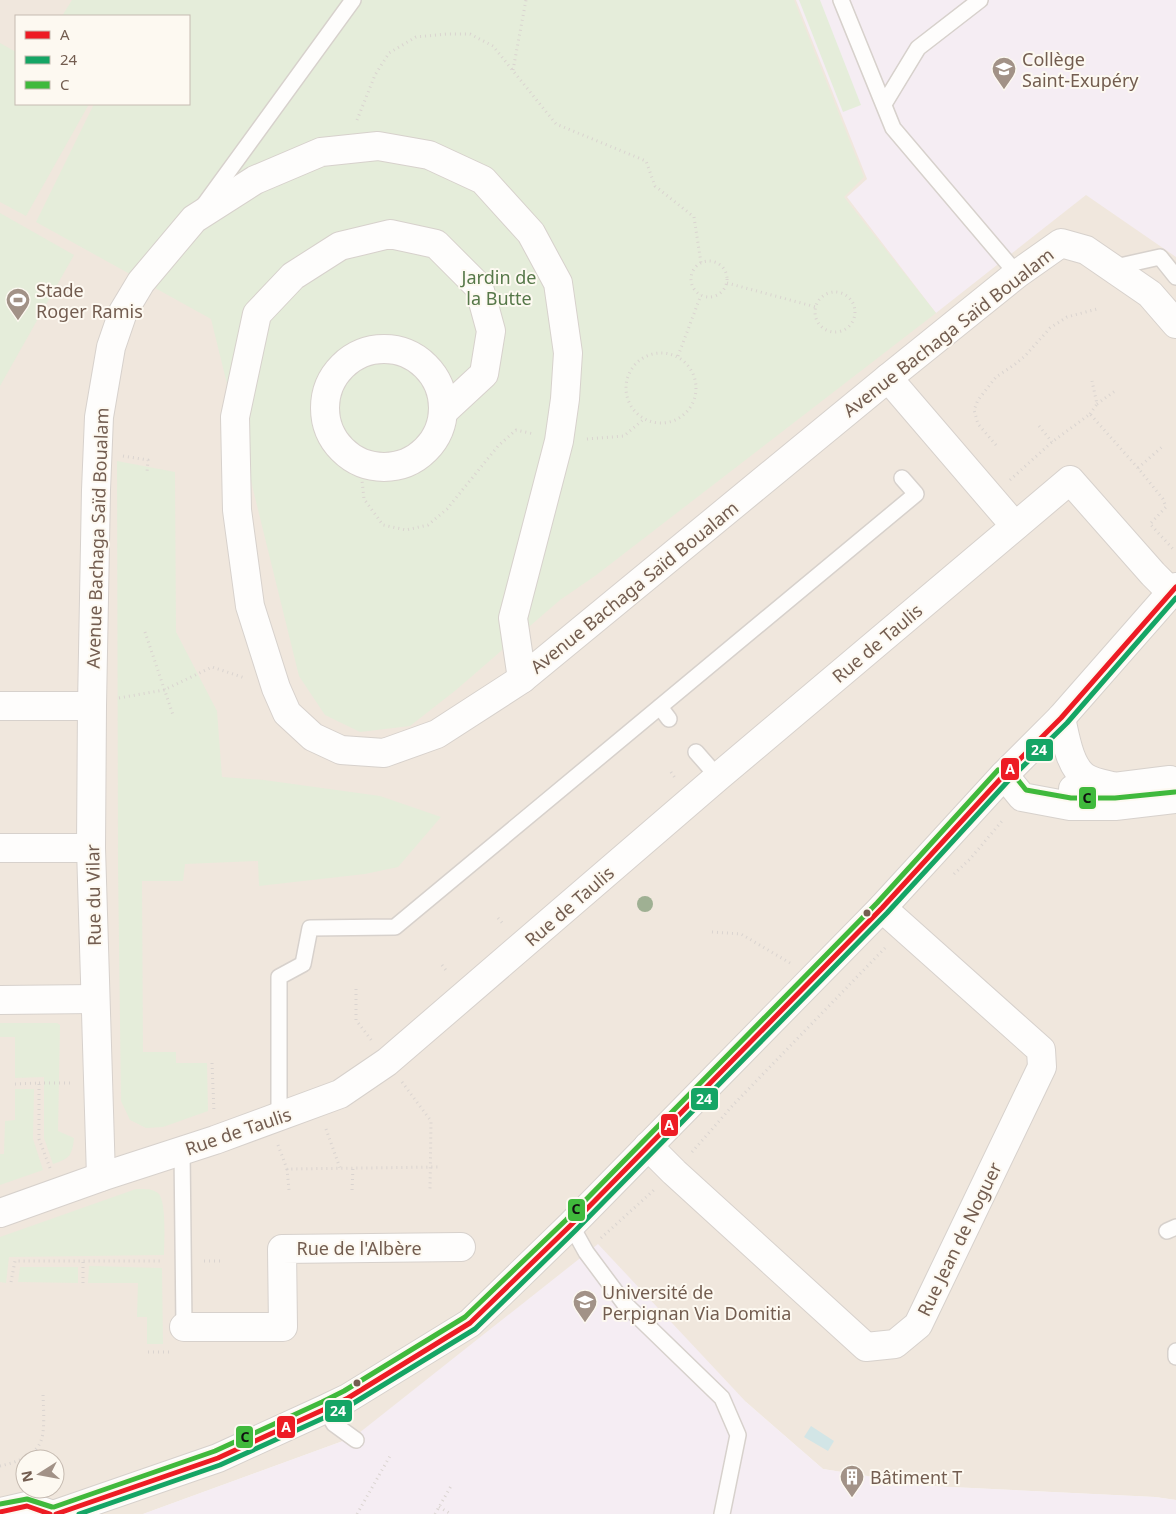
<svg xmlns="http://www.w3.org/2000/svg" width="1176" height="1514" font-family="'Noto Sans',sans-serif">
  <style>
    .residential { fill: #f0e7dd; fill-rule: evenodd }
    .education { fill: #f5edf3 }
    .green { fill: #e5edda }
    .water { fill: #d2e5e6 }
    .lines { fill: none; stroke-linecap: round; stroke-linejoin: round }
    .service-casing { stroke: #d7d1cc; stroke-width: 18 }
    .minor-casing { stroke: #d7d1cc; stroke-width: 30 }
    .path { stroke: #dad4d0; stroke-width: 3; stroke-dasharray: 1 4; stroke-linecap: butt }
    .service { stroke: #fefdfc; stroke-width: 15 }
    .minor { stroke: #fefdfc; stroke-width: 28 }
    .bus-1-casing { stroke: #fdf9f1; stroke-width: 9 }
    .bus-2-casing { stroke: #fdf9f1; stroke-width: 9 }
    .bus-3-casing { stroke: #fdf9f1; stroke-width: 9 }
    .bus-1 { stroke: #ed1c24; stroke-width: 5 }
    .bus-2 { stroke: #15a565; stroke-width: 5 }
    .bus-3 { stroke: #40b93c; stroke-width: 5 }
    .tree { fill: #9fb093 }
    .bus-dot { fill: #735d50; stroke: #fdf9f1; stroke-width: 2 }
    .labels { text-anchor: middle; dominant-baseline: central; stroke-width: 4; stroke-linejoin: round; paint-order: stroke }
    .poi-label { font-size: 18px; fill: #735d50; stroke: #fdf9f1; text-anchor: start }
    .park-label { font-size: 18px; fill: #567849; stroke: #fdf9f1 }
    .street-label { font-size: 18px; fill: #735d50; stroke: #fdf9f1 }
    .line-badge { stroke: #fdf9f1; stroke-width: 2 }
    .badge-label { font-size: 14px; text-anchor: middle; font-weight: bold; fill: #fff }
    .pale-badge-label { font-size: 14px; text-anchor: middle; font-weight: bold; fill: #111 }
  </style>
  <rect width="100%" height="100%" fill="#f8f4ee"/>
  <path class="residential" d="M0 0H1176V1500L1155 1497 930 1486 823 1469 746 1402 354 1437 143 1514H0ZM16 16H189V104H16ZM25 1459H55V1489H25Z"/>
  <g class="education">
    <path d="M796 0H1176V257L1086 195 936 313 847 197 867 179Z"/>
    <path d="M598 1244 746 1402 823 1469 930 1486 1155 1497 1176 1500V1514H143L354 1437Z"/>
  </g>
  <g class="green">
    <path d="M72 0H794L864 177 844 197 936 313 595 576 560 600 456 690 410 726 360 732 325 715 299 676 211 319 36 222 94 104H189V16H62Z"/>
    <path d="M799 0H820L861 105 843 112Z"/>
    <path d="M0 43 16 52V104H89L26 216 0 202Z"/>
    <path d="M0 213 74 255 0 386Z"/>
    <path d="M117 461 175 472 176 632 217 711 222 777 264 780 380 796 441 817 398 867 365 874 259 886 258 861 185 864 183 881H142L143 1052H176V1063H207L208 1111 163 1127 146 1128 130 1120 121 1101 118 866Z"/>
    <path d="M0 1023H57L60 1025 58 1131 74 1138C72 1156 70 1158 53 1164L44 1138V1077L15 1078V1037H0Z"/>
    <path d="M15 1089H34L33 1139 43 1170 0 1185V1154H4L5 1121 15 1120Z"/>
    <path d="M136 1189C143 1189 152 1188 158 1193 167 1201 164 1243 164 1255L9 1257 6 1283 0 1282V1237Z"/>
    <path d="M89 1266 162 1268 163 1344H147V1317H137L138 1283H88Z"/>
    <path d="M20 1267H78V1283L18 1282Z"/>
  </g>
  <path class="water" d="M811 1426 834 1441 828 1451 804 1437Z"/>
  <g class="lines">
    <defs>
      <g id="service">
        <path d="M841 0 893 128 1017 274"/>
        <path d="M884 104 918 48 980 0"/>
        <path d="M204 205 353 0"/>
        <path d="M1111 268 1160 257 1176 277"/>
        <path d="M660 707 669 719"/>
        <path d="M696 752 718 777"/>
        <path d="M279 1117V977L303 964 310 928 395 927 916 494 902 478"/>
        <path d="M182 1150 184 1327"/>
        <path d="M571 1225 586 1252 624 1303 722 1398 738 1435 722 1514"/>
        <path d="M1167 1231 1176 1227"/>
        <path d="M1176 1351V1357"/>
        <path d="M325 1409 334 1424 356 1440"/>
      </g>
      <g id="minor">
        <circle cx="384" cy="408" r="59"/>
        <path d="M888 378 1015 526"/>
        <path d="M443 412 484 374 491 331 479 287 436 244 390 234 340 246 293 276 257 314 235 417 237 510 250 606 276 688 287 713 313 737 341 750 384 753 437 734 522 679"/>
        <path d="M0 706H92"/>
        <path d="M1061 718C1065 735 1069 766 1085 777 1092 782 1104 784 1112 786"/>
        <path d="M1004 775 1022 797 1070 806H1115L1176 799"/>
        <path d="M1073 789 1114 787 1170 780"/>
        <path d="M0 848H91"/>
        <path d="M0 1000 95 999"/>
        <path d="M648 1146 674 1172 866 1347 895 1344 918 1325 1042 1067 1041 1050 882 908"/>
        <path d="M101 1177 91 848 92 706 96 490 99 417 111 347 123 312 141 282 194 219 255 180 321 152 378 146 429 155 483 180 531 233 558 283 568 353 565 399 559 441 513 618 522 679 888 378 1017 274 1061 243 1086 250 1150 294 1176 324"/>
        <path d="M0 1213 101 1177 215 1140 340 1094 387 1062 718 777 1070 480 1153 574 1171 592"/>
        <path d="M184 1327H283L282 1249 461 1247"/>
        <path d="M0 1512 27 1506 50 1514"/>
        <path d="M56 1514 218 1458 325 1409 348 1398 470 1323 571 1225 882 908 1004 775 1061 718 1176 587"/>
      </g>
    </defs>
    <use href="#service" class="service-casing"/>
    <use href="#minor" class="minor-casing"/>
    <g class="path">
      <path d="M513 70 526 0"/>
      <path d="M357 120 375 75 389 53 416 37 447 34H470L493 46 556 124 646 161 655 186 694 217 701 263"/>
      <circle cx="709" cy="279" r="18"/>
      <path d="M727 283 816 307"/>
      <circle cx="835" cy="312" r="20"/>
      <circle cx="661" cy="388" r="35"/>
      <path d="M678 356 701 295"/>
      <path d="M1097 404 1115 391"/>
      <path d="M1090 414 1097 404 1092 381"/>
      <path d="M1039 426 1052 442"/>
      <path d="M587 439 624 436 644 419"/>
      <path d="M996 445 978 424 974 410 978 400 996 377 1014 365 1025 356 1050 328 1067 317 1097 309"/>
      <path d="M123 456 148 460 147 472"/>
      <path d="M360 462 364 499 383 525 406 530 428 525 447 509 498 446 516 430 534 434"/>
      <path d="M1138 468 1162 447"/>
      <path d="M1010 480 1052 442 1090 414 1138 468 1163 499 1166 507 1150 524 1174 550"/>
      <path d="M145 632 173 715"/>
      <path d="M119 698 164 690 212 667 245 678"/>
      <path d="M671 772 675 778"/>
      <path d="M954 874 970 859 1002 821"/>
      <path d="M498 918 504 925"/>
      <path d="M712 932 741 934 790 963"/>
      <path d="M442 965 448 973"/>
      <path d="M356 989V1020L372 1041"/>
      <path d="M212 1063 214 1112"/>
      <path d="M402 1082 431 1121 430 1190"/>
      <path d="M39 1083H71"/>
      <path d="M15 1084 39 1083V1139L50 1168"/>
      <path d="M326 1129 340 1168"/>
      <path d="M278 1145 287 1169 439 1167"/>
      <path d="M692 1152 734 1104 885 948"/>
      <path d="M287 1169 289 1190"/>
      <path d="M352 1190 353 1168"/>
      <path d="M601 1238 654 1190"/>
      <path d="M204 1261H223"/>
      <path d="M11 1282 15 1261H162"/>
      <path d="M83 1283V1261"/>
      <path d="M148 1352H172"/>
      <path d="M0 1466C14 1463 33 1457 40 1443 46 1432 43 1404 43 1391"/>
      <path d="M439 1507 451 1514"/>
      <path d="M357 1514 390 1456"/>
      <path d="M435 1514 451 1486"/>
    </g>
    <use href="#service" class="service"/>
    <use href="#minor" class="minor"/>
    <defs>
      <g id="bus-1">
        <path d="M0 1512 27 1506 50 1514"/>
        <path d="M56 1514 218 1458 325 1409 348 1398 470 1323 571 1225 882 908 1004 775 1061 718 1176 587"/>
      </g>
      <path id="bus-2" d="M79 1514 220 1465 328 1416 352 1404 475 1329 576 1230 887 913 1009 780 1067 723 1176 598"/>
      <g id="bus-3">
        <path d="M1010 770 1026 790 1071 798H1115L1175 792"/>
        <path d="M0 1504 27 1499 52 1507"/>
        <path d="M54 1507 215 1451 322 1402 344 1391 465 1317 566 1220 877 903 998 770"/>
      </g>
    </defs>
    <use href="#bus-1" class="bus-1-casing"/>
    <use href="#bus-2" class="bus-2-casing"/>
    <use href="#bus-3" class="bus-3-casing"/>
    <use href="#bus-1" class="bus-1"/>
    <use href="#bus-2" class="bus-2"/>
    <use href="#bus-3" class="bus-3"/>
  </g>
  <circle class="tree" cx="645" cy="904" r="8"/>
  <defs>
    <symbol id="school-pin" viewBox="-11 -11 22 30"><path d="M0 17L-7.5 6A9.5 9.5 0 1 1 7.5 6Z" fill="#a29287" stroke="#fdf9f1"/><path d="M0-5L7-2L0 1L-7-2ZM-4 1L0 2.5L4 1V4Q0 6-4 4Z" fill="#fff"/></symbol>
    <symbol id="stadium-pin" viewBox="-11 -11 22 30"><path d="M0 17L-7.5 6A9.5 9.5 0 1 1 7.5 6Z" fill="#a29287" stroke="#fdf9f1"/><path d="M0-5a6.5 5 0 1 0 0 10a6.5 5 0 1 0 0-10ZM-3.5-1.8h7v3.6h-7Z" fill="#fff"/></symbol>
    <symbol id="university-pin" viewBox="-11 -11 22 30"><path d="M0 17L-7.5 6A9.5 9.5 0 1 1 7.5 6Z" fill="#a29287" stroke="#fdf9f1"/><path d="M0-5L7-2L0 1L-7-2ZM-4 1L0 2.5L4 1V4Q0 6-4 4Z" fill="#fff"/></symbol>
    <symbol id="building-pin" viewBox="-11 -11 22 30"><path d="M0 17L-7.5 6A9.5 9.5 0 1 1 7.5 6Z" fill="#a29287" stroke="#fdf9f1"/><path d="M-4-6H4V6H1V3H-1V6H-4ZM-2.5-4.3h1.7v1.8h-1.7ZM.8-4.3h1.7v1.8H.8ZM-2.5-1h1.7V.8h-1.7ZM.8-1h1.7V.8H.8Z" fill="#fff"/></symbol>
  </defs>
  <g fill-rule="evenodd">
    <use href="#school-pin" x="990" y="55" width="28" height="38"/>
    <use href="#stadium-pin" x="4" y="286" width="28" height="38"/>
    <use href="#university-pin" x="571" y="1288" width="28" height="38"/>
    <use href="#building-pin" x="838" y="1463" width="28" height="38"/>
  </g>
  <g class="bus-dot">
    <circle cx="867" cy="913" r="4.5"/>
    <circle cx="357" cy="1383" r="4.5"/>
  </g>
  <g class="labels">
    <g class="poi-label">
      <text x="1022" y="59">Collège<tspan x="1022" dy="21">Saint-Exupéry</tspan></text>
      <text x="36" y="290">Stade<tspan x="36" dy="21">Roger Ramis</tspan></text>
      <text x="602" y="1292">Université de<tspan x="602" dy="21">Perpignan Via Domitia</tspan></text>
      <text x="870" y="1477">Bâtiment T</text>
    </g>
    <g class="park-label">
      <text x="499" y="277">Jardin de<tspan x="499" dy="21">la Butte</tspan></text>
    </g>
    <g class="street-label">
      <text transform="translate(948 332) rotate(-38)">Avenue Bachaga Saïd Boualam</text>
      <text transform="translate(97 538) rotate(-88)">Avenue Bachaga Saïd Boualam</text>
      <text transform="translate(634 587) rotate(-39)">Avenue Bachaga Saïd Boualam</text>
      <text transform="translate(877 643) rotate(-40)">Rue de Taulis</text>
      <text transform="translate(93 895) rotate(-91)">Rue du Vilar</text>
      <text transform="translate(569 906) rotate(-41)">Rue de Taulis</text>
      <text transform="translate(238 1131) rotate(-19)">Rue de Taulis</text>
      <text transform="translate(959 1239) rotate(-64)">Rue Jean de Noguer</text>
      <text x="359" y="1248">Rue de l'Albère</text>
    </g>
  </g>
  <g class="line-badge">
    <rect x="1025" y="738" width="29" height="24" rx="5" fill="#15a565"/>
    <rect x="1000" y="757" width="20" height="24" rx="5" fill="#ed1c24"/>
    <rect x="1078" y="786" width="19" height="24" rx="5" fill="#40b93c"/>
    <rect x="690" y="1087" width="29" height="24" rx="5" fill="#15a565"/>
    <rect x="660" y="1113" width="19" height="24" rx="5" fill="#ed1c24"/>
    <rect x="567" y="1198" width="19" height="24" rx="5" fill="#40b93c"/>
    <rect x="324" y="1399" width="29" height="24" rx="5" fill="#15a565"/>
    <rect x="276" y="1415" width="20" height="24" rx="5" fill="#ed1c24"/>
    <rect x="235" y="1425" width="19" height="24" rx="5" fill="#40b93c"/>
  </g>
  <g class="badge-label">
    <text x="1039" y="755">24</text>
    <text x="1010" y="774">A</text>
    <text x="704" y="1104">24</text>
    <text x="669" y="1130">A</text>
    <text x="338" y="1416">24</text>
    <text x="286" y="1432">A</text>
  </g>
  <g class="pale-badge-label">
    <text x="1087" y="803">C</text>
    <text x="576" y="1214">C</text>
    <text x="245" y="1442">C</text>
  </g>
  <rect x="15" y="15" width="175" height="90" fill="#fdf9f1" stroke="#c6bbb1"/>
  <rect x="25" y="31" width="25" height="8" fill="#ed1c24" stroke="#c6bbb1"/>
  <text x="60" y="40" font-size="15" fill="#735d50">A</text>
  <rect x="25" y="56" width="25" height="8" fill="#15a565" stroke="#c6bbb1"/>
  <text x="60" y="65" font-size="15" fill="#735d50">24</text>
  <rect x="25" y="81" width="25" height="8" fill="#40b93c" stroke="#c6bbb1"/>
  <text x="60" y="90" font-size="15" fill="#735d50">C</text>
  <g transform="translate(40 1474) rotate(259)"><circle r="24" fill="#fdf9f1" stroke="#c6bbb1"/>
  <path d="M0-4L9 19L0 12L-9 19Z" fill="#a29287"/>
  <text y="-8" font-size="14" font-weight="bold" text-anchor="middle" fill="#735d50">N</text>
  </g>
</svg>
